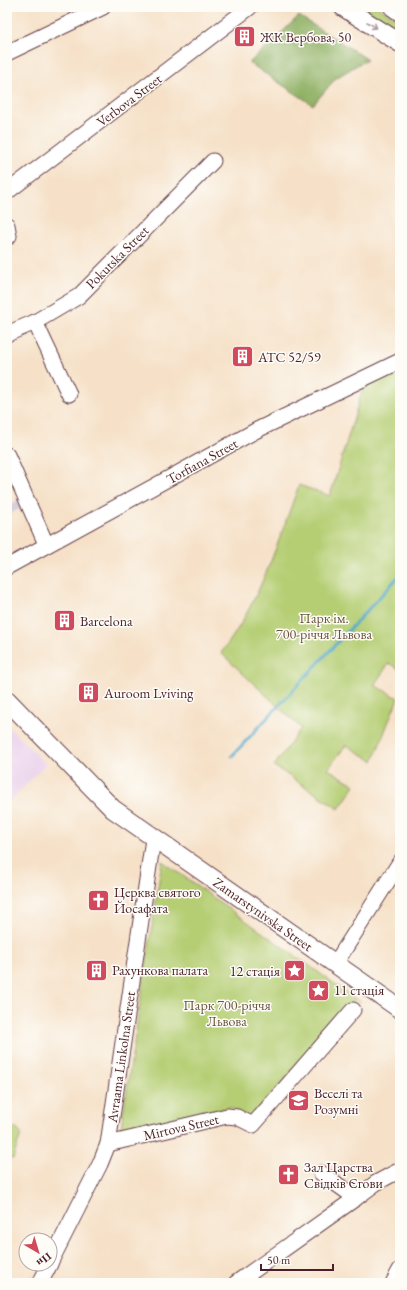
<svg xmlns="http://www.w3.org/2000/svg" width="407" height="1290" font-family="'EB Garamond',serif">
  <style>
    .built { fill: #ead1ec }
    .industrial { fill: #cabfd6 }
    .green { fill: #b5ce73; stroke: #80764f }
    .forest { fill: #90b165; stroke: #6d6848 }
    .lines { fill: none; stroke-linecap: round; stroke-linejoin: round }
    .stream { stroke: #4ba5c8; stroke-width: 3 }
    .minor-casing { stroke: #643c43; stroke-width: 17 }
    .major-casing { stroke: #643c43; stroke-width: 20 }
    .minor { stroke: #fff; stroke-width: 15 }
    .major { stroke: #fff; stroke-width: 18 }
    .tram { stroke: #4a1f2b; stroke-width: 1 }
    .oneway { stroke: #ae9aa0 }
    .labels { text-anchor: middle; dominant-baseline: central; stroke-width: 3; stroke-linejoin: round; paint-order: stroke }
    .poi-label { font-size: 14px; fill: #4a1f2b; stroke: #fdfcf7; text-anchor: start }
    .street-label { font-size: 14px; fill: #4a1f2b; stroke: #fdfcf7 }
    .park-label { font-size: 14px; fill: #6a5441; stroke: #fdfcf7 }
  </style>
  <rect width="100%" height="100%" fill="#fdfcf7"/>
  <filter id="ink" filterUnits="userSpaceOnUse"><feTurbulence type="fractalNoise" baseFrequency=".025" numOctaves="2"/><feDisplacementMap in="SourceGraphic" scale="8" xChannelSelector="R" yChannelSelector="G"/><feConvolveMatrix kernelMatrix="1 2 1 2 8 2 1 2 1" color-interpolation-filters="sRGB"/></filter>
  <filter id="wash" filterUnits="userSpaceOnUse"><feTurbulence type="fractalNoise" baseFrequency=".012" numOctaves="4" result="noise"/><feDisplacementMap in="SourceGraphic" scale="16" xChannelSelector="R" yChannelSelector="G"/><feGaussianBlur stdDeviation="0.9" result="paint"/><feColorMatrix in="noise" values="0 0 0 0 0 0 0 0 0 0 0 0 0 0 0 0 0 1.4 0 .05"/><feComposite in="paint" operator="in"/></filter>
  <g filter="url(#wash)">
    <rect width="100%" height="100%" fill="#f6e1c8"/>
    <path class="built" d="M7 725 46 764 7 804Z"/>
    <path class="industrial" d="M18 500 22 507 7 516V507Z"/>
    <g class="green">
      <path d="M357 7H378L400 21V30L397 34Z"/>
      <path d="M400 364V670L389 663 374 685 398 698 373 761 346 745 328 769 355 785 339 809 274 766 301 728 221 653C259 604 278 542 299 485L330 496 363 388Z"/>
      <path d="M162 861 360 1002 355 999 250 1119 230 1107 120 1134Z"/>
      <path d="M7 1125 17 1129 21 1134 13 1159 7 1157Z"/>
    </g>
    <path class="forest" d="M299 16 367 59 336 78 313 105 249 63Z"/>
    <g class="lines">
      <path class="stream" d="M232 756 400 575"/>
    </g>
  </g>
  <g filter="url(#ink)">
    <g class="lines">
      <defs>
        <g id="minor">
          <path d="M7 53 103 7"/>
          <path d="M7 192 250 7"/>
          <path d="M7 225 9 236 7 238"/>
          <path d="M35 322 69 394"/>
          <path d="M7 334 35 322 79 296 213 161"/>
          <path d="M7 455 46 544"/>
          <path d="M7 567 257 430 400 361"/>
          <path d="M335 964 400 862"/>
          <path d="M108 1144 227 1116 237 1117 253 1125 353 1010"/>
          <path d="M321 1173 356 1198 376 1183 400 1170"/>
          <path d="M50 1263 100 1164 108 1144 153 839"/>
          <path d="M40 1283 50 1264"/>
          <path d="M236 1283 356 1198"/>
          <path d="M393 1283 400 1270"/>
        </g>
        <g id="major">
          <path d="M343 7 400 43"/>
          <path d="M393 7 400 12"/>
          <path d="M7 700 113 809 400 1009"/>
        </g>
      </defs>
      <use href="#minor" class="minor-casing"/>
      <use href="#major" class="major-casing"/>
      <use href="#minor" class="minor"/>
      <use href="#major" class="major"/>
      <path class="tram" d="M7 616V626"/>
    </g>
    <defs><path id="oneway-shaft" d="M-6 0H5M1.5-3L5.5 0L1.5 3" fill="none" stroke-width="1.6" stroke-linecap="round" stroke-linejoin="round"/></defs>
    <use class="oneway" href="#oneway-shaft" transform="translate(372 25) rotate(32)"/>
  </g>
  <defs>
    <symbol id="building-square" viewBox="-11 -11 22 22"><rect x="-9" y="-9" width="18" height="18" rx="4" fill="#d1495b" stroke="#fdfcf7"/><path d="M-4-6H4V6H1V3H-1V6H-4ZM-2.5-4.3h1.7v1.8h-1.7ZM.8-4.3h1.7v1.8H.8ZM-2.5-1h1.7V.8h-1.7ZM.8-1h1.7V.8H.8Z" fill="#fff"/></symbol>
    <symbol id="church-square" viewBox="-11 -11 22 22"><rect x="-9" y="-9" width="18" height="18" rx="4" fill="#d1495b" stroke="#fdfcf7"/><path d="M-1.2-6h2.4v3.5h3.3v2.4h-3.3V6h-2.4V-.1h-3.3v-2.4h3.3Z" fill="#fff"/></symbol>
    <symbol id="sight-square" viewBox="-11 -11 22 22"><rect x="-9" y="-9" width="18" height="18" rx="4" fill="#d1495b" stroke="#fdfcf7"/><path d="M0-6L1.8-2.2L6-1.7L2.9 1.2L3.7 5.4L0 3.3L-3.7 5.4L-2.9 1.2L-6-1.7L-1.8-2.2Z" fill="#fff"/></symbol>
    <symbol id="school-square" viewBox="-11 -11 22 22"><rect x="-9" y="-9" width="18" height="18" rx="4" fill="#d1495b" stroke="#fdfcf7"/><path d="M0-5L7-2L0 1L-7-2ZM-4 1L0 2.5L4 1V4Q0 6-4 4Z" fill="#fff"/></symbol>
  </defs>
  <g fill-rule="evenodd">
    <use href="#building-square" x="232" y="24" width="25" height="25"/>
    <use href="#building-square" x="230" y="344" width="25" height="25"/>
    <use href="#building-square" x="52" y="608" width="25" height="25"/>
    <use href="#building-square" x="76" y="680" width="25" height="25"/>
    <use href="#church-square" x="86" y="888" width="25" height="25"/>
    <use href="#building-square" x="84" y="958" width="25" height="25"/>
    <use href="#sight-square" x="282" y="958" width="25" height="25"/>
    <use href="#sight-square" x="306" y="978" width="25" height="25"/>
    <use href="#school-square" x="286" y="1088" width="25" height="25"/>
    <use href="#church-square" x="276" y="1162" width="25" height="25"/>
  </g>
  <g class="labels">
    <g class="poi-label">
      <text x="260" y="37">ЖК Вербова, 50</text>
      <text x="258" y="357">АТС 52/59</text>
      <text x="80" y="621">Barcelona</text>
      <text x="104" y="693">Auroom Lviving</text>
      <text x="114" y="892">Церква святого<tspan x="114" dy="16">Йосафата</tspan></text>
      <text x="112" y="970">Рахункова палата</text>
      <text x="280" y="971" text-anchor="end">12 стація</text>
      <text x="334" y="990">11 стація</text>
      <text x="314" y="1093">Веселі та<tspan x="314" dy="16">Розумні</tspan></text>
      <text x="304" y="1167">Зал Царства<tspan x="304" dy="16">Свідків Єгови</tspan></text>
    </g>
    <g class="street-label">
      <text transform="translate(129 100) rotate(-37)">Verbova Street</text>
      <text transform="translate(117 257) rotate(-45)">Pokutska Street</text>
      <text transform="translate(202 461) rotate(-29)">Torfiana Street</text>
      <text transform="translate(263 914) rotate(35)">Zamarstynivska Street</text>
      <text transform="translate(121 1057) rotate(-82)">Avraama Linkolna Street</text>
      <text transform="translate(181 1127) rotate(-13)">Mirtova Street</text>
    </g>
    <g class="park-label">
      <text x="324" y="618">Парк ім.<tspan x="324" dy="16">700-річчя Львова</tspan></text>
      <text x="227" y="1005">Парк 700-річчя<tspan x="227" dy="16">Львова</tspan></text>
    </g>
  </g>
  <rect width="407" height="1290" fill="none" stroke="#fdfcf7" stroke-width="24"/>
  <g transform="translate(38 1252) rotate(142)"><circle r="19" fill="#fdfcf7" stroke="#b5a4a5"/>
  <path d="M0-3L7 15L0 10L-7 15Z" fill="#d1495b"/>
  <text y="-6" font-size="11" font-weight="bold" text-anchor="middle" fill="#4a1f2b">Пн</text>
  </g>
  <path d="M261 1264v6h72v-6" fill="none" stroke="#4a1f2b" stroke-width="2"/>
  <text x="267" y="1264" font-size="12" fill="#4a1f2b" stroke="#fdfcf7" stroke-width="3" paint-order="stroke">50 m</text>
</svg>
